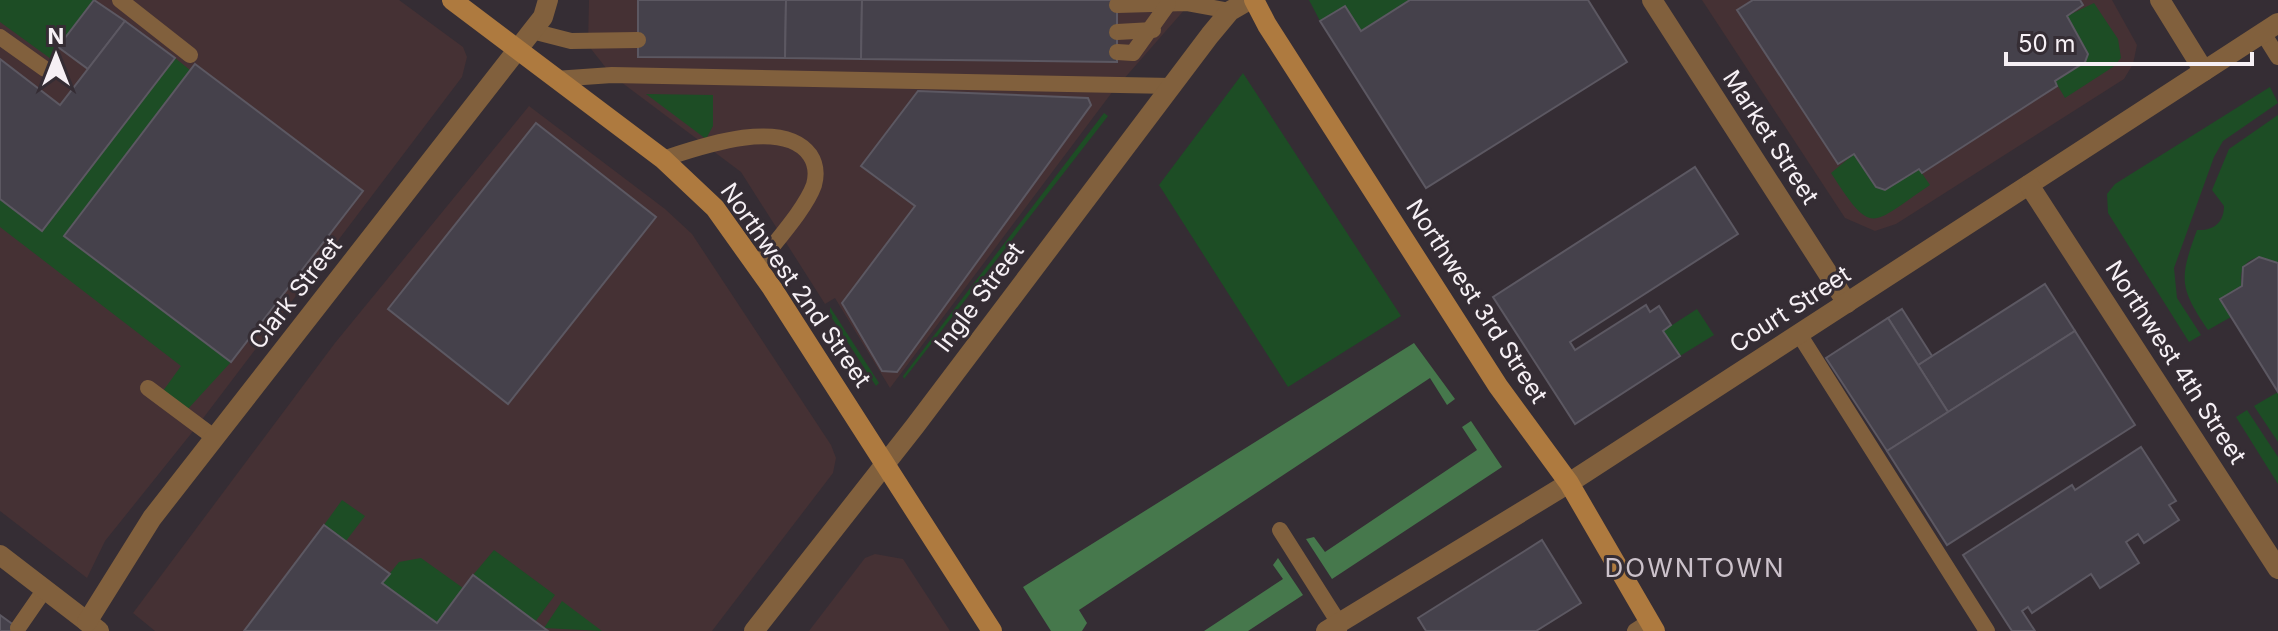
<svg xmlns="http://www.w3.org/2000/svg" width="2278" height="631" font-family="Inter,sans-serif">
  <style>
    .commercial { fill: #453134 }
    .green { fill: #1d4d25 }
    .forest { fill: #46784c }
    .building { fill: #45414b; stroke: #5c5862; stroke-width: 2 }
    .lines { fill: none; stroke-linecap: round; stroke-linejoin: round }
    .service { stroke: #81603d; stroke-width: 16 }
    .minor { stroke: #81603d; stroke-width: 20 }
    .tertiary { stroke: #81603d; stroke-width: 20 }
    .secondary { stroke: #ae7a3f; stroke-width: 20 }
    .labels { text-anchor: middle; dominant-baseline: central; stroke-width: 6; stroke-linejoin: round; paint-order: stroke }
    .street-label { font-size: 24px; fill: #f6f0f5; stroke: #352d34 }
    .neighbourhood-label { font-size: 26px; letter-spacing: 2px; fill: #ccc2cb; stroke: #352d34 }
  </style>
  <rect width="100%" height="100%" fill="#352d34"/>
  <g class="commercial">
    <path d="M0 0H399L463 47 467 57 462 77 198 425 105 541 87 578 0 511Z"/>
    <path d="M589 0H1186V8L1122 81 606 68 588 45Z"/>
    <path d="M1702 0H2112L2137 45 2133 64 2124 79 1896 224 1875 231 1845 218Z"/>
    <path d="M621 82 1113 91 890 388 835 298 825 304 741 172Z"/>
    <path d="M529 106 665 209 692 234 831 445 836 458 833 473 712 631H155L133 613 335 343Z"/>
    <path d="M875 554 903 559 950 631H809L865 558Z"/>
  </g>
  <g class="green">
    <path d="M0 0H94L51 59 0 22Z"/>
    <path d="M1309 0H1410L1361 31 1320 21Z"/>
    <path d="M2094 3 2118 39 2121 58 2113 67 2065 98 2055 81 2085 62 2088 54 2067 16Z"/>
    <path d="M175 58 190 70 64 236 231 362 187 410 163 391 181 366 0 227V199L43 231Z"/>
    <path d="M1243 73 1401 316 1288 387 1159 185Z"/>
    <path d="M2270 87 2278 103 2223 141 2214 157 2174 268 2177 298 2201 335 2189 342 2108 213 2107 194 2115 184Z"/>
    <path d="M646 94 713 95V126L706 139Z"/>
    <path d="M1104 113 1108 116 904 379 903 376Z"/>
    <path d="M2278 115V263L2259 257C2245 260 2238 271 2242 286L2221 299 2231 317 2208 330C2179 287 2179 279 2197 230 2213 231 2224 223 2224 206L2212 190 2229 149Z"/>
    <path d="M1854 154 1885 190 1919 169 1930 185C1870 225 1873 238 1831 173Z"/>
    <path d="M830 307 879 383 876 386 830 315Z"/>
    <path d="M1697 309 1714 335 1680 356 1663 331Z"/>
    <path d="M2278 392V442L2254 406Z"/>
    <path d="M2247 410 2278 457V484L2236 417Z"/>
    <path d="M342 500 365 516 346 541 324 525Z"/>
    <path d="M494 550 555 595 535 622 473 575Z"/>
    <path d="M421 558 463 588 437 623 382 583 399 562Z"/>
    <path d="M562 601 602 631 544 628Z"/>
  </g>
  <g class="forest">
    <path d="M1414 343 1455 399 1447 405 1430 378 1079 610 1087 623 1082 631H1051L1023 587Z"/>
    <path d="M1471 421 1502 467 1332 579 1306 539 1314 537 1325 552 1477 450 1462 427Z"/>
    <path d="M1278 558 1303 595 1248 631H1204L1283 579 1273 565Z"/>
  </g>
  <g class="building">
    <path d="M94 0 125 21 88 69 58 47Z"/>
    <path d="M638 0H786L785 58 638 57Z"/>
    <path d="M786 0H862L861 59 785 58Z"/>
    <path d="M862 0H1117V62L861 59Z"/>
    <path d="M1410 0H1588L1627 62 1426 188 1320 21 1345 6 1361 31Z"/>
    <path d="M1753 0H2080L2083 5 2067 16 2088 54 2085 62 2055 81 2057 86 1922 173 1919 169 1885 190 1876 187 1854 154 1838 164 1737 10Z"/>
    <path d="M125 21 175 58 42 231 0 199V59L60 105Z"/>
    <path d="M195 64 363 191 231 362 64 236Z"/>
    <path d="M918 91 1088 98 1091 105 897 372 882 371 842 303 915 206 861 166Z"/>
    <path d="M536 123 656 217 508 404 388 309Z"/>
    <path d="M1695 167 1738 234 1570 342 1575 350 1646 305 1650 312 1659 306 1671 325 1663 331 1680 356 1575 424 1493 297Z"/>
    <path d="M2259 257 2278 263V392L2220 299 2242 286 2243 267Z"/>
    <path d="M2045 284 2075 331 1948 412 1918 365Z"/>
    <path d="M1902 309 1932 356 1918 365 1888 318Z"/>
    <path d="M1888 318 1948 412 1887 451 1826 358Z"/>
    <path d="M2075 331 2135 425 1947 545 1887 451Z"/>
    <path d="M2141 447 2176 501 2169 505 2179 520 2144 543 2138 534 2126 542 2139 563 2100 588 2091 574 2032 613 2028 607 2022 611 2035 631H2012L1963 555 2072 485 2075 490Z"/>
    <path d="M324 525 390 574 382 583 437 623 473 575 548 631H244Z"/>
    <path d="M1542 540 1581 603 1536 631H1426L1418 618Z"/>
    <path d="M0 615 22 631H0Z"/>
  </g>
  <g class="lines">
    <g class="service">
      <path d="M120 0 190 55"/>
      <path d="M1117 5 1186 3 1230 11"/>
      <path d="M532 31 571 41 638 40"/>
      <path d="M1117 32 1153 30"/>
      <path d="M2263 33 2278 57"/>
      <path d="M0 37 45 69"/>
      <path d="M1117 52 1133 53 1168 4"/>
      <path d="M555 79 612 75 1172 86"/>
      <path d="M663 159C699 147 783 117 810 155 816 164 817 174 814 185 805 210 773 244 757 266"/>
      <path d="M1799 334 1987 631"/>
      <path d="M148 388 215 438"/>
      <path d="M1280 530 1339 623V631"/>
      <path d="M18 628 45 589"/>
      <path d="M1635 631 1649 622"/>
    </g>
    <g class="minor">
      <path d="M1652 0 1847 303"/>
      <path d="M2160 0 2204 71"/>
      <path d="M0 555 99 631"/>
      <path d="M87 622 152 518 532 31 543 17 548 0"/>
      <path d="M754 631 915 426 1210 35 1230 11 1249 0"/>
      <path d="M1326 631 1569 483 2278 23"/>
    </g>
    <path class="tertiary" d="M2029 185 2278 569"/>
    <g class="secondary">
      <path d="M452 0 663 159 715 208 772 288 992 631"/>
      <path d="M1254 0 1267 25 1498 386 1569 483 1655 631"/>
    </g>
  </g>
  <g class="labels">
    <g class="street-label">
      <text transform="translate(1771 137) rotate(57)">Market Street</text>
      <text transform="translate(796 285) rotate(55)">Northwest 2nd Street</text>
      <text transform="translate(295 293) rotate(-52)">Clark Street</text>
      <text transform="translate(979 297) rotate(-53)">Ingle Street</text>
      <text transform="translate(1477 301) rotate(57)">Northwest 3rd Street</text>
      <text transform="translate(1790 309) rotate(-33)">Court Street</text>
      <text transform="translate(2176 362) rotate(57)">Northwest 4th Street</text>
    </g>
    <g class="neighbourhood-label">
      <text x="1695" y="567">DOWNTOWN</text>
    </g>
  </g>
  <g transform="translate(56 56)" stroke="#352d34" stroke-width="6" paint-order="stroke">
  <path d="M0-6L14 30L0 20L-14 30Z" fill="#f6f0f5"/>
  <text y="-12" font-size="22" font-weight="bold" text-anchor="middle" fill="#f6f0f5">N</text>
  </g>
  <path d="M2006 52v12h246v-12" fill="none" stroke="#f6f0f5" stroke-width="4"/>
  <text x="2018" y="52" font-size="24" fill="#f6f0f5" stroke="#352d34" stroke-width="6" paint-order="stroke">50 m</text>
</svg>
